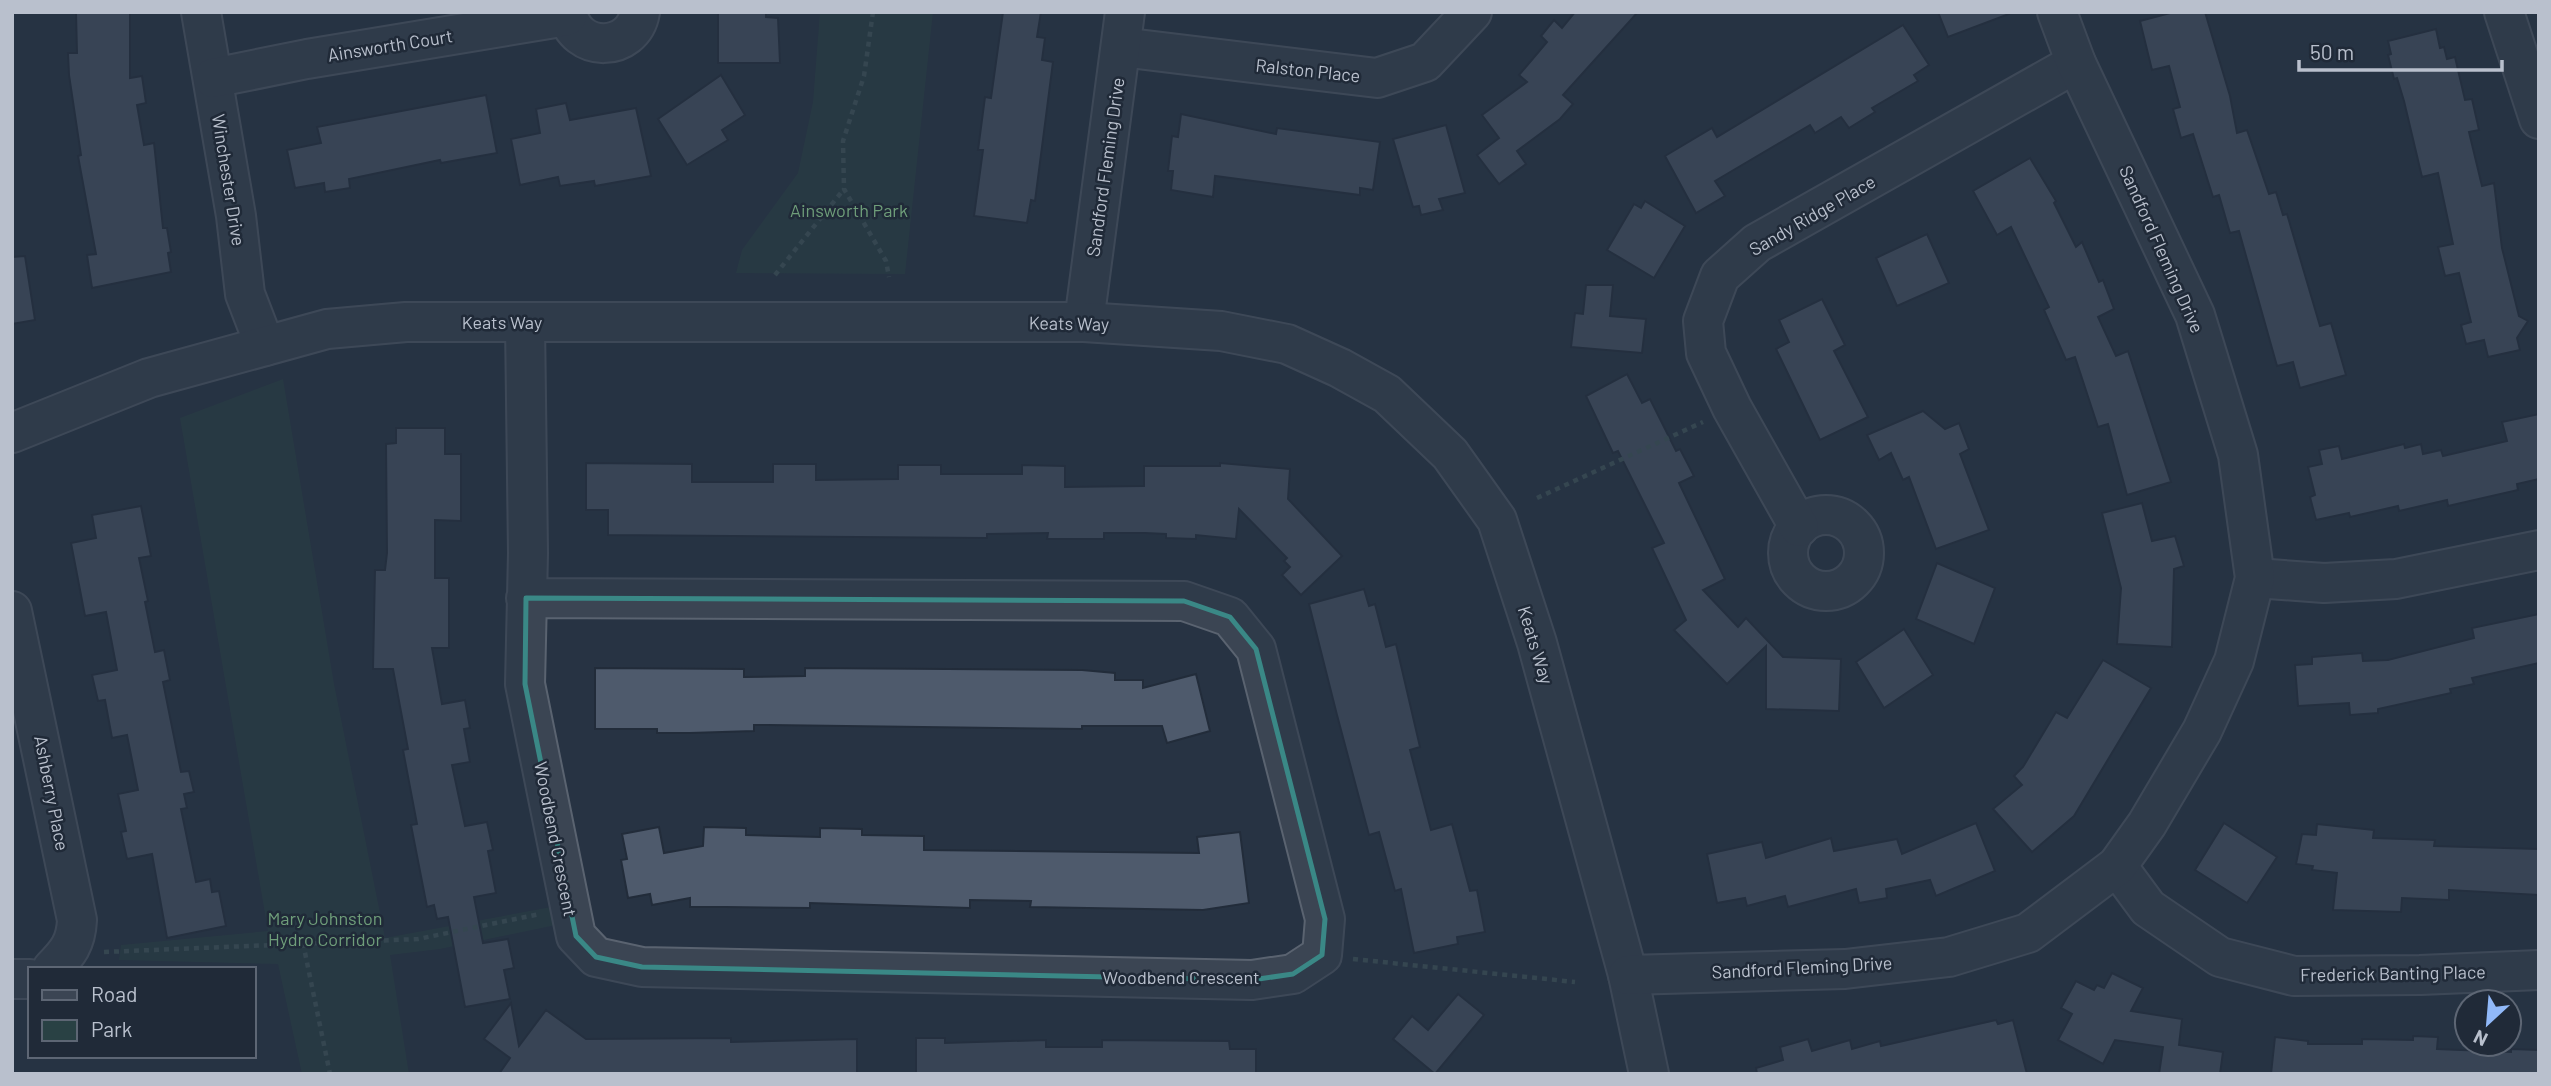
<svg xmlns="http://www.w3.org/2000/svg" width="2551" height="1086" font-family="Barlow,sans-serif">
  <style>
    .green { fill: #294144 }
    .building { fill: #4e5a6c; stroke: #222c3a; stroke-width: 2 }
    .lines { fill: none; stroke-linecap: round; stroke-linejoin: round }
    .minor-casing { stroke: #5a6370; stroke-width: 42 }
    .path { stroke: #475e61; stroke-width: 4.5; stroke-dasharray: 5 5; stroke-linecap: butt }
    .minor { stroke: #3b4553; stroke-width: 38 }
    .marked { fill: none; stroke: #3a8886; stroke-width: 5; stroke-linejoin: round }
    .labels { text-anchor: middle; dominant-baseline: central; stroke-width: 5; stroke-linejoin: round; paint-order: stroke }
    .street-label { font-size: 18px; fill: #b9c0cd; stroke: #202a38 }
    .park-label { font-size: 18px; fill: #6f9e7a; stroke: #202a38 }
  </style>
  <rect width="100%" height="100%" fill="#273343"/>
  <g class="green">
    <path d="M820 12H933L905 274 736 273 742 250 798 173 813 102Z"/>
    <path d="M283 379 334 684 385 938 551 907 556 925 440 949 390 955 409 1074H302L278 964 119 960 121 945 268 931 180 418Z"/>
  </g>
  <g class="building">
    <path d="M76 12H130V78L142 76 146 103 137 105 144 145 154 143 163 228H167L171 252 168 253 171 272 92 288 87 255 96 254 78 156 81 155 69 75 68 53H77Z"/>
    <path d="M718 12H766V17L778 18 780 63H718Z"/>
    <path d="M1003 12H1041L1037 37 1045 38 1042 60 1053 62 1035 201 1031 200 1027 223 974 216 983 150H978L985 97 991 98Z"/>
    <path d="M1575 12H1638L1563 95 1573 104 1560 119 1517 151 1526 164 1499 184 1477 155 1499 138 1482 115 1527 82 1519 75 1547 42 1541 36 1554 20 1562 28Z"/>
    <path d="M1938 12H2008L2009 14 1948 37Z"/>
    <path d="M2174 12H2205L2230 96 2237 133 2247 130 2269 194 2276 192 2283 215 2287 214 2320 326 2331 323 2346 375 2300 388 2293 362 2277 366 2239 231 2230 233 2219 195 2213 197 2193 134 2181 138 2173 109 2180 107 2169 66 2152 70 2140 21Z"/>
    <path d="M1903 25 1929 65 1914 75 1918 81 1872 108 1875 112 1849 128 1841 117 1815 133 1810 125 1715 181 1725 196 1696 213 1665 156 1712 128 1717 137Z"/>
    <path d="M2436 29 2440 48 2444 47 2447 59 2455 57 2465 100 2472 99 2479 130 2469 132 2482 186 2494 183 2502 248 2519 316 2528 321 2517 338 2520 350 2488 357 2484 340 2466 344 2461 325 2471 322 2459 273 2445 276 2438 247 2453 244 2438 173 2422 177 2404 101 2397 78 2394 79 2388 55 2391 54 2388 41Z"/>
    <path d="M721 75 745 115 722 130 728 140 687 165 658 119Z"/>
    <path d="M486 95 497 153 441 163 440 160 349 179 350 188 325 192 324 183 295 188 287 150 321 143 317 127Z"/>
    <path d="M566 103 570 120 636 108 651 176 595 186 594 181 560 186 558 177 520 185 511 139 540 133 536 109Z"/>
    <path d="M1181 114 1276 134 1277 128 1380 142 1373 190 1360 188V195L1215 176 1213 197 1171 190 1173 171H1168L1172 136 1178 137Z"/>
    <path d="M1446 125 1465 193 1439 199 1443 210 1421 215 1419 206 1413 207 1393 139Z"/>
    <path d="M2030 158 2056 201 2054 203 2076 247 2082 242 2099 282 2103 280 2114 309 2098 317 2116 356 2128 351 2171 482 2127 495 2108 424 2098 427 2075 357 2066 360 2044 310 2049 307 2011 227 1997 235 1973 191Z"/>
    <path d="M1645 201 1685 226 1654 278 1607 250 1634 204 1641 208Z"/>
    <path d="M1927 234 1949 283 1897 306 1876 258Z"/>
    <path d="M25 256 35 320 12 324V257Z"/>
    <path d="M1586 285H1613L1610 316 1646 319 1642 353 1571 347 1575 313 1583 314Z"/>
    <path d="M1822 299 1845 345 1834 351 1868 417 1820 440 1776 349 1789 342 1779 320Z"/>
    <path d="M1627 374 1642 403 1650 399 1676 451 1680 449 1694 476 1679 483 1725 579 1703 590 1738 627 1746 618 1783 657 1841 659 1839 711 1766 709V646L1727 684 1674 630 1686 620 1652 548 1664 543 1618 451 1613 453 1586 396Z"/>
    <path d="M1923 411 1945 429 1959 423 1969 449 1960 454 1989 530 1936 549 1909 477 1903 480 1891 453 1879 460 1867 435Z"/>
    <path d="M2539 414V479L2517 484 2518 490 2448 506 2447 500 2399 511 2398 506 2350 517 2349 513 2316 520 2310 497 2315 495 2308 467 2322 464 2319 450 2339 446 2342 459 2404 444 2405 448 2421 444 2423 454 2441 450 2443 456 2507 441 2502 422Z"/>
    <path d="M396 428H445V454H461V521L435 520V578H449V648H432L442 704 465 700 470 728 464 729 470 762 452 765 465 826 487 822 493 850 488 851 496 893 474 897 483 943 508 939 514 968 504 970 510 999 465 1007 448 917 437 919 434 905 427 907 411 825 417 824 403 750 408 749 393 669H373L375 570H385L387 553 386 444 396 443Z"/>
    <path d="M586 463 692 464V482H773V464H816V480L898 479V465H941V474H1022V465L1065 466V487L1144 486V466H1220V463L1290 469 1288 499 1342 556 1301 595 1282 575 1290 567 1284 561 1287 558 1239 509 1236 539 1196 535V539L1166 538V534L1145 533H1104V539H1047L1048 533 987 534V538L608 535V510H586Z"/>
    <path d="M2142 503 2152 541 2175 536 2184 566 2174 569 2172 647 2117 644 2121 588 2102 513Z"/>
    <path d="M141 506 151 556 139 558 148 601 145 602 155 652 164 650 170 680 163 682 181 772 189 771 194 792 184 794 187 808 181 809 196 882 210 879 212 892 219 891 226 926 167 938 152 854 127 859 121 832 126 831 118 794 138 790 127 735 112 738 105 700 98 701 92 675 117 670 106 612 85 616 71 543 96 538 92 515Z"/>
    <path d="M1937 563 1995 588 1974 644 1916 619Z"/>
    <path d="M1364 589 1369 606 1375 604 1386 647 1396 644 1420 747 1410 750 1431 830 1452 824 1470 891 1477 890 1485 932 1457 937 1458 944 1414 953 1401 889 1395 891 1379 832 1369 835 1337 715 1309 604Z"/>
    <path d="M2539 614V663L2472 678 2474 684 2450 689 2451 693 2378 709V713L2350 715 2349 703 2298 706 2295 665 2312 664V657L2362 653 2363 661 2388 660 2474 638 2472 628Z"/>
    <path d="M1904 629 1933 675 1884 708 1856 662Z"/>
    <path d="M2103 660 2151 688 2074 816 2032 852 1993 809 2022 785 2014 776 2023 767 2056 712 2067 718Z"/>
    <path d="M595 668 744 669V677L805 676V668L1082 670 1115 673V680H1143V688L1196 674 1210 731 1167 743 1162 726H1082V729L769 725H754V731L690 733H657V729H595Z"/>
    <path d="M1976 823 1995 871 1936 896 1930 880 1886 889 1887 898 1859 903 1856 889 1788 907 1785 896 1747 906 1745 898 1717 903 1707 854 1762 842 1766 858 1831 838 1834 851 1897 839 1902 854Z"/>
    <path d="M2224 823 2277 857 2247 903 2195 870Z"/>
    <path d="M2317 824 2374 830 2373 838 2435 840 2434 846 2539 849V895L2449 890V900L2402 898 2401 912 2333 910 2337 873 2312 870 2313 866 2296 864 2302 834 2316 835Z"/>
    <path d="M659 827 664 853 703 846 704 827 746 828V835L820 837V828L862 829V835L924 836V850L1199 853 1197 837 1240 832 1249 903 1203 910 1030 907 1031 901 970 900V908L810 903V908L725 907H690V898L652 905 650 894 628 898 621 860 627 859 622 834Z"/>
    <path d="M2112 973 2143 988 2131 1011 2182 1019 2179 1045 2223 1052 2220 1074H2159L2163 1047 2115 1040 2103 1064 2058 1040 2072 1014 2061 1008 2076 981 2094 990 2097 985 2104 988Z"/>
    <path d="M1458 994 1484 1015 1435 1074 1393 1039 1412 1016 1428 1030Z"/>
    <path d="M511 1003 519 1046 546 1010 586 1039 731 1038V1042L857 1039V1074H499L510 1058 484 1039Z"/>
    <path d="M1996 1020 1998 1024 2013 1020 2027 1074H1757L1756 1068 1783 1060 1780 1047 1808 1039 1812 1051 1850 1040 1852 1049 1880 1041 1881 1046Z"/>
    <path d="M2413 1036 2438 1037 2437 1049 2511 1052V1049L2539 1050V1074H2271L2275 1037 2308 1041V1044H2362V1039L2413 1040Z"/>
    <path d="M916 1038H945V1043L1046 1040V1047H1102V1040L1229 1041 1230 1049H1256V1074H916Z"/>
  </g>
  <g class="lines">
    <defs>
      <g id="minor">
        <path d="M201 12 236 216 245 294 265 346"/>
        <path d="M567 12C575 54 633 53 640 12"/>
        <path d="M2504 12 2539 119"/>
        <path d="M1121 47 1377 78 1425 62 1472 12"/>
        <path d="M213 78 307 59 567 16"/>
        <path d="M1084 322 1125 12"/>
        <path d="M525 323 528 553 525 684 576 936 596 957 642 967 1252 980 1293 974 1322 955 1325 919 1256 649 1230 617 1184 601 526 598"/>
        <path d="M12 433 149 378 327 329 406 322H1084L1221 331 1287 344 1340 368 1387 394 1450 454 1497 520 1537 643 1628 975 1649 1074"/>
        <circle cx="1826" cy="553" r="38"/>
        <path d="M1799 527 1732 408 1706 353 1703 321 1720 276 1757 243 2076 63"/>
        <path d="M2255 578 2324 583 2396 579 2539 550"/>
        <path d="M12 611 77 920C76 943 68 953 52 969"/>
        <path d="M2117 866 2148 908 2220 957 2294 976 2420 975 2539 970"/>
        <path d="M1628 975 1845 969 1949 957 2028 933 2117 866 2147 824 2202 731 2234 661 2255 578 2238 455 2195 315 2076 63 2057 12"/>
        <path d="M12 979H30"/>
      </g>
    </defs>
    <use href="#minor" class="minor-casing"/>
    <g class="path">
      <path d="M873 12 864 76 843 141 844 189 886 261 889 277"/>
      <path d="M775 275 844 189"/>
      <path d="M1537 498 1703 422"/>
      <path d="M303 943 330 1074"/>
      <path d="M104 952 418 939 540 914"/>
      <path d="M1353 959 1575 982"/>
    </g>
    <use href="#minor" class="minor"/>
  </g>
  <path d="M0 0H2551V1086H0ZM526 598 1184 601 1230 617 1256 649 1325 919 1322 955 1293 974 1252 980 642 967 596 957 576 936 525 684Z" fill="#273343" fill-opacity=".55" fill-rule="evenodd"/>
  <path class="marked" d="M526 598 1184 601 1230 617 1256 649 1325 919 1322 955 1293 974 1252 980 642 967 596 957 576 936 525 684Z"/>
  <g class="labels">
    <g class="street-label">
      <text transform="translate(390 45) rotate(-9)">Ainsworth Court</text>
      <text transform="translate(1308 70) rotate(6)">Ralston Place</text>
      <text transform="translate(1105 167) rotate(-82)">Sandford Fleming Drive</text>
      <text transform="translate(229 180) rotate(81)">Winchester Drive</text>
      <text transform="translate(1812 215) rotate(-30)">Sandy Ridge Place</text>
      <text transform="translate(2162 249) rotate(66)">Sandford Fleming Drive</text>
      <text x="502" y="322">Keats Way</text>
      <text transform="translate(1069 323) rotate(1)">Keats Way</text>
      <text transform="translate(1536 645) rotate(73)">Keats Way</text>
      <text transform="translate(52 793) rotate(79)">Ashberry Place</text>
      <text transform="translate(556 839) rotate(79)">Woodbend Crescent</text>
      <text transform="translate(1802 967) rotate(-3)">Sandford Fleming Drive</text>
      <text transform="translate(2393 973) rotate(-1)">Frederick Banting Place</text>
      <text x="1181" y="977">Woodbend Crescent</text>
    </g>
    <g class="park-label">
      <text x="849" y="210">Ainsworth Park</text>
      <text x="325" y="918">Mary Johnston<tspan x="325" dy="21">Hydro Corridor</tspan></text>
    </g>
  </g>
  <rect width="2551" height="1086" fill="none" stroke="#b9c0cd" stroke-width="28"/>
  <rect x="28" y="967" width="228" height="91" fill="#202a38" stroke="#5d6674" stroke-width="2"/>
  <rect x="42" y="990" width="35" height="10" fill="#3b4553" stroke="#5d6674" stroke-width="2"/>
  <text x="91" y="1002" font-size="21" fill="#b9c0cd">Road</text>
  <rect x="42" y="1020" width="35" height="21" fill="#294144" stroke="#5d6674" stroke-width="2"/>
  <text x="91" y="1037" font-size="21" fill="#b9c0cd">Park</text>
  <g transform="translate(2488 1023) rotate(206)"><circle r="33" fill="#202a38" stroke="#5d6674" stroke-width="2"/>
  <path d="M0-5L12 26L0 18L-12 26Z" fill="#91b9f9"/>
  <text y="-10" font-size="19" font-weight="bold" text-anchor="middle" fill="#b9c0cd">N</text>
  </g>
  <path d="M2299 60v10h203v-10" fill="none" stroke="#b9c0cd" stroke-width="3.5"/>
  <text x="2310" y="60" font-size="21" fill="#b9c0cd" stroke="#202a38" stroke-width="5" paint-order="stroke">50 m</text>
</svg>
